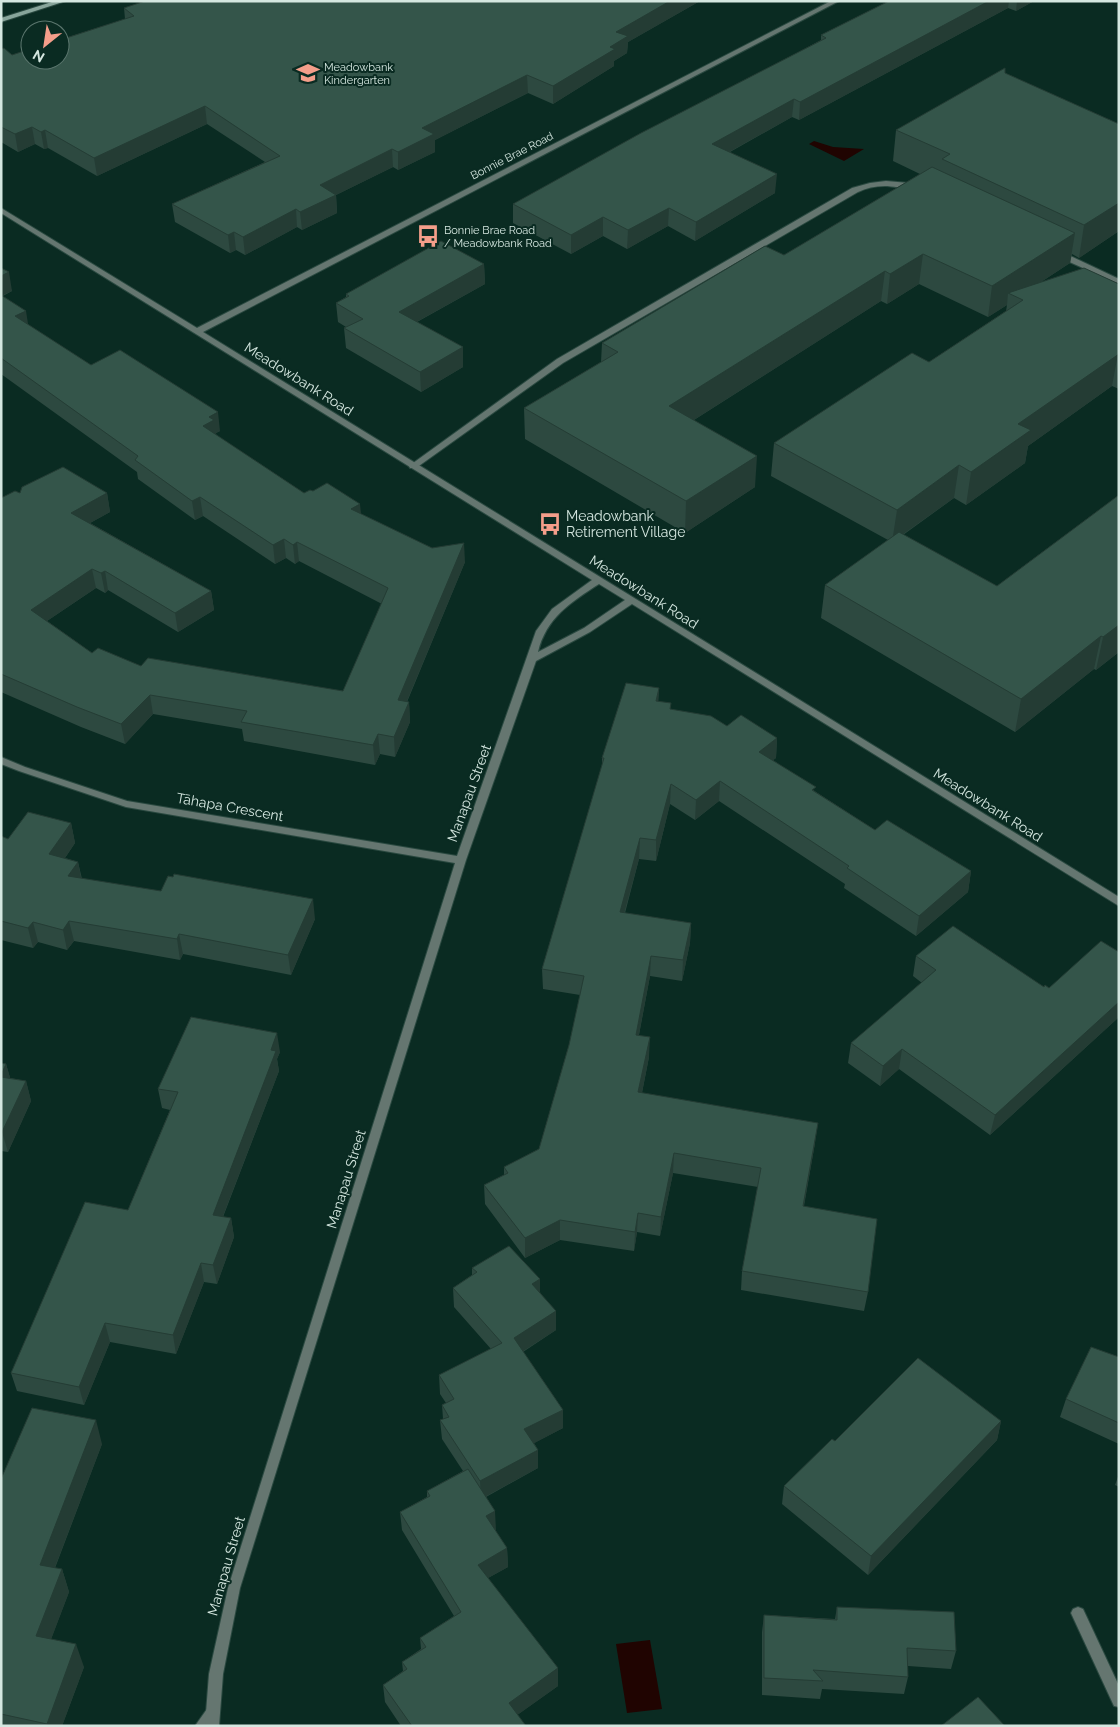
<svg xmlns="http://www.w3.org/2000/svg" width="1120" height="1727" font-family="Raleway,sans-serif">
  <style>
    .water { fill: #200401 }
    .lines { fill: none; stroke-linecap: round; stroke-linejoin: round }
    .lane-casing { stroke: #2a4940; stroke-width: 2 }
    .street-casing { stroke: #2a4940; stroke-width: 2 }
    .secondary-casing { stroke: #2a4940; stroke-width: 2 }
    .lane { fill: #657670; fill-rule: evenodd }
    .street { fill: #657670; fill-rule: evenodd }
    .secondary { fill: #88a59b; fill-rule: evenodd }
    .wall { fill: #2d4940 }
    .shaded-wall { fill: #243c34 }
    .building { fill: #34554a; stroke: #243c34 }
    .labels { text-anchor: middle; dominant-baseline: central; stroke-width: 4; stroke-linejoin: round; paint-order: stroke }
    .far-poi-label { font-size: 11px; fill: #d5e7e0; stroke: #0a2b22; text-anchor: start }
    .far-street-label { font-size: 11px; fill: #d5e7e0; stroke: #0a2b22 }
    .street-label { font-size: 14px; fill: #d5e7e0; stroke: #0a2b22 }
    .poi-label { font-size: 14px; fill: #d5e7e0; stroke: #0a2b22; text-anchor: start }
  </style>
  <rect width="100%" height="100%" fill="#0a2b22"/>
  <g class="water">
    <path d="M814 141 833 147 864 149 844 161 809 144Z"/>
    <path d="M650 1640 662 1709 627 1713 616 1644Z"/>
  </g>
  <g class="lines">
    <defs>
      <g id="lane">
        <path d="M886 181 909 183 920 187C914 191 894 186 885 186 875 186 866 188 858 192L563 363 416 468H410L409 466 557 359 852 188 870 183Z"/>
        <path d="M1056 252H1062L1119 279V284L1056 256Z"/>
        <path d="M212 1708 217 1709 219 1714 211 1726H195L207 1709Z"/>
      </g>
      <g id="street">
        <path d="M831 1H839L203 332 1119 897V906L632 604 590 632 536 661 466 860 240 1588 223 1674 219 1726H205L209 1674 228 1588 455 863 126 807 19 771 1 764V757L25 767 127 801 457 856 536 631 552 609 592 580 1 213V208L197 328ZM599 584 625 600 584 628 538 652C546 618 571 602 599 584Z"/>
        <path d="M1078 1607 1083 1609 1119 1686V1707L1114 1706 1071 1613 1073 1609Z"/>
      </g>
      <path id="secondary" d="M55 1H66L1 22V18Z"/>
    </defs>
    <use href="#lane" class="lane-casing"/>
    <use href="#street" class="street-casing"/>
    <use href="#secondary" class="secondary-casing"/>
    <use href="#lane" class="lane"/>
    <use href="#street" class="street"/>
    <use href="#secondary" class="secondary"/>
  </g>
  <g class="wall">
    <path d="M145 1H700L628 42 627 53 614 61V66L553 104 528 93 435 140V152L398 170 393 167 336 195 337 213 302 230 297 227 245 255 236 250 230 253 175 222 172 204 265 162 207 124 97 176 48 148 44 149 35 144 18 152 1 142V49L12 55 125 19 124 8Z"/>
    <path d="M889 1H1034L1016 11 1008 8 799 120 792 117 730 152 775 193 695 241 668 226 627 249 603 236 571 254 513 223V204L821 40V35Z"/>
    <path d="M1005 73 1119 124V231L1079 258 1072 254 1070 263 1041 282 1119 284V389L1112 386 1028 446 1025 463 966 505 954 498 903 535 997 586 1119 495V652L1096 670 1094 669 1015 732 821 618 825 585 888 540 771 476 774 443 929 362 1006 311 1007 305 988 317 919 284 887 304 881 301 694 420 755 487 685 533 525 439 524 408 601 362 602 343 784 255 920 174 893 161 896 130Z"/>
    <path d="M484 264 485 284 417 322 463 347V367L421 392 346 348 344 328 346 327 338 322 336 303 346 297V294Z"/>
    <path d="M1 268 12 291 3 296 28 325 91 365 220 431 216 433V435L304 493 361 514 432 548 465 562 407 702H409L410 722 395 757 380 754 375 765 244 741 242 729 153 714 125 744 81 727 1 692V498L20 493H107L110 512 90 523 211 591 214 610 178 632 108 590 105 593 96 588 47 621 92 653 141 666 343 691 382 604 299 561 295 564 286 558 275 564 203 516 195 520 138 479 137 472 1 374Z"/>
    <path d="M659 688 658 702 671 709 727 726 777 738 776 758 773 760 816 792 875 830 971 871 968 892 916 936 844 888 845 884 719 801 695 820 670 804 656 861 639 859 625 913 691 923 690 943 682 981 650 976 639 1035 649 1057 642 1093 815 1143 804 1206 868 1292 864 1311 741 1290 742 1271 758 1187 673 1173 660 1236 637 1232 634 1251 560 1240 525 1258 485 1204 484 1185 504 1175V1167L539 1149 569 1045 580 995 543 989 542 969 602 766V758Z"/>
    <path d="M71 823 75 843 65 858 78 862 82 879 315 919 291 975 183 954 180 960 74 941 67 950 38 942 33 948 1 940V836L8 839Z"/>
    <path d="M1119 952V1017L990 1135 899 1069 880 1086 848 1063 851 1043 922 983 913 976 916 956 1049 988Z"/>
    <path d="M280 1052 277 1059 279 1071 223 1217 231 1218 234 1237 217 1284 204 1282 176 1354 110 1342 84 1405 17 1391 11 1373 128 1210 170 1110 162 1108 158 1089Z"/>
    <path d="M1 1063 6 1064 10 1078 26 1081 31 1101 8 1152 1 1151Z"/>
    <path d="M472 1268 540 1279V1292L556 1330 523 1352 563 1410V1428L534 1443 538 1450V1468L486 1497 495 1511V1530L507 1548 508 1567 488 1578 558 1686 517 1715 526 1726H401L385 1702 383 1685 403 1671 402 1662 421 1649 420 1638 454 1616 402 1530 400 1512 427 1497V1491L463 1471 442 1439 440 1420 443 1419 442 1405 446 1403 440 1394 439 1375 491 1349 454 1307 453 1288 472 1275Z"/>
    <path d="M1119 1357V1444L1060 1417 1066 1399Z"/>
    <path d="M1001 1421 997 1440 868 1575 782 1504 784 1486 835 1441Z"/>
    <path d="M102 1444 55 1568 62 1569 69 1592 51 1639 84 1667 62 1726H1V1479Z"/>
    <path d="M1119 1474V1487L1115 1485Z"/>
    <path d="M837 1607 956 1651 951 1669 908 1666V1677L904 1694 822 1689 820 1699 762 1695V1632L764 1615 835 1619Z"/>
  </g>
  <g class="shaded-wall">
    <path d="M670 1H700L628 42 627 53 614 61V66L553 104V86L610 47 616 32Z"/>
    <path d="M989 1H1009L1008 8 799 120 800 102Z"/>
    <path d="M1017 1H1034L1016 11Z"/>
    <path d="M527 75 528 93 435 140V152L398 170V152L422 128Z"/>
    <path d="M794 99 792 117 711 162 712 144Z"/>
    <path d="M205 106 207 124 97 176 94 158Z"/>
    <path d="M32 127 35 144 18 152 15 134Z"/>
    <path d="M45 130 48 148 44 149 41 132Z"/>
    <path d="M392 149 393 167 336 195 337 213 302 230 300 212 320 185Z"/>
    <path d="M777 174 775 193 695 241 696 222Z"/>
    <path d="M1119 203V231L1079 258 1084 225Z"/>
    <path d="M669 208 668 226 627 249 628 230Z"/>
    <path d="M296 209 297 227 245 255 243 237Z"/>
    <path d="M603 217V236L571 254V235Z"/>
    <path d="M234 232 236 250 230 253 228 235Z"/>
    <path d="M1075 233 1070 263 1018 297 1008 293 1007 305 988 317 992 286Z"/>
    <path d="M923 254 919 284 887 304 890 274Z"/>
    <path d="M484 264 485 284 400 331 399 312Z"/>
    <path d="M885 271 881 301 667 437 669 406Z"/>
    <path d="M9 272 12 291 1 296V276Z"/>
    <path d="M26 311 29 330 15 316Z"/>
    <path d="M463 347V367L421 392 420 372Z"/>
    <path d="M1118 354 1112 386 1028 446 1025 463 966 505 971 472 1018 424Z"/>
    <path d="M218 412 220 431 216 433 217 439 203 426 209 417Z"/>
    <path d="M757 456 755 487 685 533 686 501Z"/>
    <path d="M959 465 954 498 892 542 897 510Z"/>
    <path d="M107 493 110 512 74 532 71 513Z"/>
    <path d="M200 497 203 516 195 520 192 501Z"/>
    <path d="M360 504 362 523 351 509Z"/>
    <path d="M284 539 286 558 275 564 273 545Z"/>
    <path d="M297 542 299 561 295 564 293 545Z"/>
    <path d="M464 543 465 562 399 720 398 700Z"/>
    <path d="M92 569 96 588 35 629 31 610Z"/>
    <path d="M105 571 108 590 105 593 101 573Z"/>
    <path d="M211 591 214 610 178 632 175 613Z"/>
    <path d="M1119 625V652L1096 670 1103 637Z"/>
    <path d="M1101 636 1094 669 1015 732 1021 699Z"/>
    <path d="M659 688 658 708 656 701Z"/>
    <path d="M150 695 153 714 125 744 121 724Z"/>
    <path d="M409 702 410 722 395 757 394 737Z"/>
    <path d="M378 734 380 754 375 765 373 745Z"/>
    <path d="M777 738 776 758 758 772 759 752Z"/>
    <path d="M720 781 719 801 695 820 696 800Z"/>
    <path d="M671 784 670 804 656 861V840Z"/>
    <path d="M71 823 75 843 54 874 49 854Z"/>
    <path d="M640 838 639 859 619 932 620 912Z"/>
    <path d="M78 862 82 882 68 876Z"/>
    <path d="M971 871 968 892 916 936 919 916Z"/>
    <path d="M313 899 315 919 291 975 288 955Z"/>
    <path d="M69 921 74 941 67 950 63 930Z"/>
    <path d="M33 922 38 942 33 948 28 928Z"/>
    <path d="M691 923 690 943 682 981 683 960Z"/>
    <path d="M179 934 183 954 180 960 177 939Z"/>
    <path d="M651 956 650 976 635 1055 636 1035Z"/>
    <path d="M1119 1002V1017L990 1135 995 1115Z"/>
    <path d="M277 1033 280 1052 277 1059 279 1071 216 1234 213 1215 271 1050Z"/>
    <path d="M650 1037 649 1057 638 1112V1092Z"/>
    <path d="M902 1049 899 1069 880 1086 883 1066Z"/>
    <path d="M6 1064 12 1084 1 1081V1075Z"/>
    <path d="M26 1081 31 1101 8 1152 2 1132Z"/>
    <path d="M818 1123 815 1143 800 1226 803 1206Z"/>
    <path d="M674 1153 673 1173 660 1236 661 1217Z"/>
    <path d="M638 1213 637 1232 634 1251 635 1232Z"/>
    <path d="M231 1218 234 1237 217 1284 213 1265Z"/>
    <path d="M560 1220V1240L525 1258V1238Z"/>
    <path d="M201 1263 204 1282 176 1354 173 1335Z"/>
    <path d="M540 1279V1298L532 1284Z"/>
    <path d="M556 1311V1330L514 1357V1338Z"/>
    <path d="M105 1323 110 1342 84 1405 79 1387Z"/>
    <path d="M563 1410V1428L525 1448 524 1429Z"/>
    <path d="M96 1420 102 1444 47 1588 40 1565Z"/>
    <path d="M1001 1421 997 1440 868 1575 871 1556Z"/>
    <path d="M538 1450V1468L481 1499 480 1481Z"/>
    <path d="M495 1511 496 1530 487 1534 486 1516Z"/>
    <path d="M507 1548 508 1567 479 1583 478 1565Z"/>
    <path d="M62 1569 69 1592 44 1658 36 1636Z"/>
    <path d="M76 1644 84 1667 62 1726H48L47 1724Z"/>
    <path d="M558 1668V1686L509 1721V1703Z"/>
  </g>
  <g class="building">
    <path d="M145 1H670L616 32 628 36 610 47 615 49 553 86 527 75 422 128 434 134 398 152 392 149 320 185 336 195 300 212 296 209 243 237 234 232 228 235 172 204 280 156 205 106 94 158 45 130 41 132 32 127 15 134 1 127V49L4 48 12 55 30 49V60H60V40L134 16 124 8Z"/>
    <path d="M889 1H989L800 102 794 99 712 144 777 174 696 222 669 208 628 230 603 217 571 235 513 204 641 133 826 38 821 35Z"/>
    <path d="M1005 68V73L1119 124V203L1084 225 942 159 950 154 896 130Z"/>
    <path d="M932 167 1075 233 992 286 923 254 890 274 885 271 669 406 757 456 686 501 524 408 618 352 602 343 765 246 784 255Z"/>
    <path d="M441 241 484 264 399 312 463 347 420 372 344 328 363 319 336 303 349 296 346 294Z"/>
    <path d="M1 268 9 272 1 276Z"/>
    <path d="M1084 268 1119 284V354L1018 424 1031 430 971 472 959 465 897 510 774 443 912 353 929 362 1023 300 1008 293Z"/>
    <path d="M1 295 26 311 15 316 91 365 120 350 218 412 209 417 214 420 203 426 304 493 310 490 313 491 327 483 360 504 351 509 432 548 464 543 398 700 409 702 394 737 378 734 373 745 241 722 247 711 150 695 121 724 77 707 1 674V498L15 491 20 493 22 487 63 467 107 493 71 513 211 591 175 613 105 571 101 573 92 569 31 610 92 653 98 648 141 666 148 658 343 691 388 588 297 542 293 545 284 539 273 545 200 497 192 501 135 460 138 456 1 358Z"/>
    <path d="M1119 495V625L1103 637 1101 636 1021 699 825 585 899 532 997 586Z"/>
    <path d="M626 683 659 688 656 701 671 703 670 709 711 716 727 726 741 715 777 738 759 752 816 787 812 790 875 830 887 820 971 871 919 916 847 868 849 866 720 781 696 800 671 784 656 840 640 838 620 912 691 923 683 960 651 956 636 1035 650 1037 638 1092 818 1123 803 1206 877 1219 868 1292 742 1271 761 1168 674 1153 661 1217 638 1213 635 1232 560 1220 525 1238 484 1185 508 1173 504 1167 539 1149 569 1045 584 976 542 969 604 758H602Z"/>
    <path d="M28 812 71 823 49 854 78 862 68 876 161 891 168 876 173 877 174 874 313 899 288 955 179 934 177 939 69 921 63 930 33 922 28 928 1 921V836L8 839Z"/>
    <path d="M953 926 1044 987 1045 985 1049 988 1101 941 1119 952V1002L995 1115 902 1049 883 1066 851 1043 936 970 916 956Z"/>
    <path d="M191 1017 277 1033 271 1050 276 1051 213 1215 231 1218 213 1265 201 1263 173 1335 105 1323 79 1387 11 1373 85 1202 128 1210 178 1092 158 1089Z"/>
    <path d="M1 1063 6 1064 1 1075Z"/>
    <path d="M1 1077 26 1081 2 1132H1Z"/>
    <path d="M509 1246 540 1279 532 1284 556 1311 514 1338 563 1410 524 1429 538 1450 480 1481 440 1420 449 1417 442 1405 454 1399 439 1375 502 1343 453 1288 477 1272 472 1268Z"/>
    <path d="M1091 1347 1119 1357V1423L1066 1399Z"/>
    <path d="M918 1358 1001 1421 871 1556 784 1486 832 1439 835 1441Z"/>
    <path d="M32 1408 96 1420 40 1565 62 1569 36 1636 76 1644 47 1724 1 1714V1479Z"/>
    <path d="M468 1469 495 1511 486 1516 507 1548 478 1565 558 1668 509 1703 526 1726H412L383 1685 407 1669 402 1662 426 1647 420 1638 461 1612 400 1512 430 1496 427 1491Z"/>
    <path d="M837 1607 954 1612 956 1651 907 1648 908 1677 813 1670 823 1681 764 1678V1615L837 1620Z"/>
    <path d="M978 1697 1005 1726H941Z"/>
  </g>
  <defs>
    <symbol id="school-bare" viewBox="-9 -9 18 18"><path d="M0-5L7-2L0 1L-7-2ZM-4 1L0 2.5L4 1V4Q0 6-4 4Z" fill="#f49e8a" stroke="#0a2b22" stroke-width="2.5" paint-order="stroke"/></symbol>
    <symbol id="bus-bare" viewBox="-9 -9 18 18"><path d="M-5-6H5V4H4V6H2V4H-2V6H-4V4H-5ZM-3.5-4V0h7V-4ZM-3.5 1.2v1.5H-2V1.2ZM2 1.2v1.5H3.5V1.2Z" fill="#f49e8a" stroke="#0a2b22" stroke-width="2.5" paint-order="stroke"/></symbol>
  </defs>
  <g fill-rule="evenodd">
    <use href="#school-bare" x="292" y="57" width="32" height="32"/>
    <use href="#bus-bare" x="412" y="220" width="32" height="32"/>
    <use href="#bus-bare" x="534" y="508" width="32" height="32"/>
  </g>
  <g class="labels">
    <g class="far-poi-label">
      <text x="324" y="67">Meadowbank<tspan x="324" dy="13">Kindergarten</tspan></text>
      <text x="444" y="230">Bonnie Brae Road<tspan x="444" dy="13">/ Meadowbank Road</tspan></text>
    </g>
    <g class="far-street-label">
      <text transform="translate(512 156) rotate(-27)">Bonnie Brae Road</text>
    </g>
    <g class="street-label">
      <text transform="translate(299 379) rotate(32)">Meadowbank Road</text>
      <text transform="translate(644 592) rotate(32)">Meadowbank Road</text>
      <text transform="translate(469 793) rotate(-70)">Manapau Street</text>
      <text transform="translate(988 805) rotate(32)">Meadowbank Road</text>
      <text transform="translate(230 807) rotate(10)">Tāhapa Crescent</text>
      <text transform="translate(346 1179) rotate(-73)">Manapau Street</text>
      <text transform="translate(226 1566) rotate(-74)">Manapau Street</text>
    </g>
    <g class="poi-label">
      <text x="566" y="516">Meadowbank<tspan x="566" dy="16">Retirement Village</tspan></text>
    </g>
  </g>
  <rect width="1120" height="1727" fill="none" stroke="#d5e7e0" stroke-width="5"/>
  <g transform="translate(45 45) rotate(210)"><circle r="24" fill="#0a2b22" stroke="#5b766e"/>
  <path d="M0-4L9 19L0 12L-9 19Z" fill="#f49e8a"/>
  <text y="-8" font-size="14" font-weight="bold" text-anchor="middle" fill="#d5e7e0">N</text>
  </g>
</svg>
